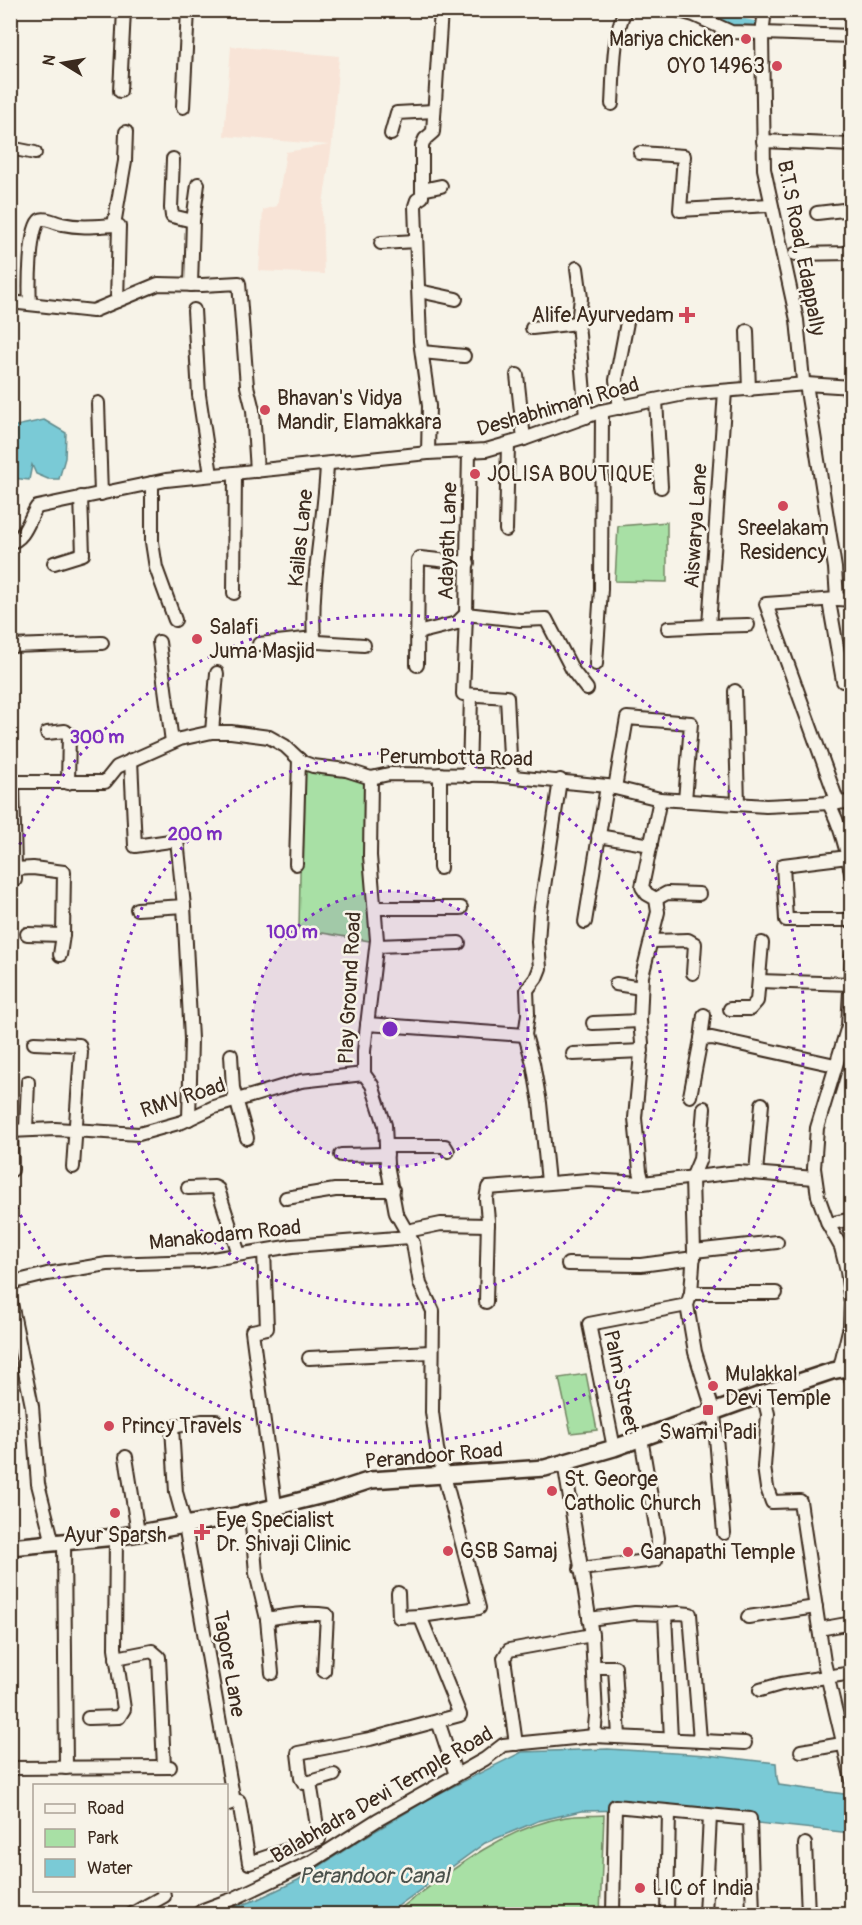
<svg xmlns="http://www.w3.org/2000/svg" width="862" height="1925" font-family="Pangolin,sans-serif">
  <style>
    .built { fill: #f8e4d7 }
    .green { fill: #a8e0a5; stroke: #728562; stroke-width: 1.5 }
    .water { fill: #7acad6; stroke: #618a8c; stroke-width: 1.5 }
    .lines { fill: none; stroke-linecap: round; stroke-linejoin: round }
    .canal { stroke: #7acad6; stroke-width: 9 }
    .minor-casing { stroke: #3b2a1e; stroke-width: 16 }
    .major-casing { stroke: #3b2a1e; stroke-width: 20 }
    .minor { stroke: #f7f3e8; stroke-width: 12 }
    .major { stroke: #f7f3e8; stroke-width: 15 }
    .ring { fill: none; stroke: #7b2cbf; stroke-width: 3; stroke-dasharray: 3 6 }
    .poi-dot { fill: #d1495b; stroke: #f7f3e8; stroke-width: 2 }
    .labels { text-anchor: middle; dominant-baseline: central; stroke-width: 5; stroke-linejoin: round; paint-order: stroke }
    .poi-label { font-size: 21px; fill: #3b2a1e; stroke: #f7f3e8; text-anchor: start }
    .street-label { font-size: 21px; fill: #3b2a1e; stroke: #f7f3e8 }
    .water-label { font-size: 22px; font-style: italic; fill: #4b524c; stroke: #f7f3e8 }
    .centre { fill: #7b2cbf; stroke: #f7f3e8; stroke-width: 3 }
    .ring-label { font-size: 18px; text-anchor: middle; font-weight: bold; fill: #7b2cbf; stroke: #f7f3e8; stroke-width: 5; stroke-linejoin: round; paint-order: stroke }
  </style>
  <rect width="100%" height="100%" fill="#f7f3e8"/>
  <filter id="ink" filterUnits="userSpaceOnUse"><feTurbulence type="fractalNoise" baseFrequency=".0167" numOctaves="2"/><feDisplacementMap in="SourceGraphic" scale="12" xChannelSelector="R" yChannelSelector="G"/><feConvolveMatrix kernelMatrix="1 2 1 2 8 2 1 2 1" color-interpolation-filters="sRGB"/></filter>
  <g filter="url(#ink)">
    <path class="built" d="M231 46 339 56 332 144 322 211 324 274 259 271 263 210 277 206 286 152 329 145 224 136Z"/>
    <g class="green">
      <path d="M667 522V582L615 581 618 526Z"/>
      <path d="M302 768 366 781 370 941 299 929Z"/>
      <path d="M586 1374 597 1430 571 1433 559 1378Z"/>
      <path d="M604 1815 600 1914H393C445 1875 501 1828 566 1817 578 1815 592 1816 604 1815Z"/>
    </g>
    <g class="water">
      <path d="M44 420 66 433 65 458 59 479H48L36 474 32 465 29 480 13 478 17 449 11 448V427Z"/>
      <path d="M608 1749 707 1755 776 1763 777 1778 779 1785 851 1795V1833L634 1810 581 1811 538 1821 485 1843 387 1914H215L258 1899 298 1880 360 1840 434 1796 522 1752Z"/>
    </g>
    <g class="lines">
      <path class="canal" d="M706 10 726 20 767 28"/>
      <defs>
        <g id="minor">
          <path d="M676 10 694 15 731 32 852 36"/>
          <path d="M765 10 762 34 764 169 797 320 803 380 806 384 835 568 837 599 852 600"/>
          <path d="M120 91 124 10"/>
          <path d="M612 104C614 72 612 40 625 10"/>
          <path d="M183 107 188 10"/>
          <path d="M391 134 397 113 434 111"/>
          <path d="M763 141 852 145"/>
          <path d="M10 148 35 153"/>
          <path d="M640 153 684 156 680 210 770 205"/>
          <path d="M173 159 171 208 172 216 193 221"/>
          <path d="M422 190 441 186"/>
          <path d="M817 213 852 209"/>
          <path d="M114 225 125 161 126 132"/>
          <path d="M381 243 416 241"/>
          <path d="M795 254 852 253"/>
          <path d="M577 268 581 298 578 323 586 417"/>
          <path d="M191 285 193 221 198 184"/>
          <path d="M419 291 456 299"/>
          <path d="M10 302 93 311 158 284 202 285 239 283 247 386 253 410 257 471"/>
          <path d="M30 303C29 290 29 227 40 220 45 217 56 223 62 224 80 228 97 226 114 225L119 226 117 301"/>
          <path d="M194 310 199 395 211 475"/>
          <path d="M532 328 578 323"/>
          <path d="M747 331 749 390"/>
          <path d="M422 352 464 356"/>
          <path d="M517 375 524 439"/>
          <path d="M725 391 709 626 748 625"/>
          <path d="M656 400 661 487"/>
          <path d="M98 403 101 494"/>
          <path d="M620 408 616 380 627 322"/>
          <path d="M469 451 466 614 520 620 546 619 573 671 587 689"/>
          <path d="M428 453 429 406 420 341 415 206 417 200 422 197V146L425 139 433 132 441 10"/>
          <path d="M327 464C325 520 310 583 314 638L318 642 364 645"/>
          <path d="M152 483V542L156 568 175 620"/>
          <path d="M506 530 508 444"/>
          <path d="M10 542C25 540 29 518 37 507L166 480 428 453 486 450 524 439 602 411 684 394 806 384 852 387"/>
          <path d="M54 563 83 554 81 497"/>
          <path d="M234 593 235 473"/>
          <path d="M837 599 766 604 838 803"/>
          <path d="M830 607 843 681H852"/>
          <path d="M466 614 463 694 507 697 511 776"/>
          <path d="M668 628 709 626"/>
          <path d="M417 633 457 623 466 614"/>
          <path d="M159 642 172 742"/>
          <path d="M259 644 314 638"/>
          <path d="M10 646 102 643"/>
          <path d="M596 664 601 589 602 411"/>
          <path d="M417 665 418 560 420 558 468 563"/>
          <path d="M735 691 738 804"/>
          <path d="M212 732 217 673"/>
          <path d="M47 733 65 731 69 734 68 783"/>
          <path d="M131 760 135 846 177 840 184 906 137 909"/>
          <path d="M469 776 471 695"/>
          <path d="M371 778 370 856 377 940 364 1051V1074L372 1085 385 1125 387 1164 396 1213 413 1243 420 1284 433 1311 432 1412 437 1449 479 1608 420 1616"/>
          <path d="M10 782H105L117 767 180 739 212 732H231L269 737 285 746 302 762 313 766 346 770 371 778 389 774 493 775 607 786 660 799 766 806 852 802"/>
          <path d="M13 782 15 869 33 868 64 872 63 935 60 955"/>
          <path d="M615 788 627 718 691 723 685 801"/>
          <path d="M828 802C841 826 847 851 852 878"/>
          <path d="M598 836 651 845"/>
          <path d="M848 857 783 865 786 920H852"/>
          <path d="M296 864 299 759"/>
          <path d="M440 868V774"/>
          <path d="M10 880H15V869"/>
          <path d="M656 899 667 893 699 894"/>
          <path d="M184 906 191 1039 189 1119"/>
          <path d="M375 908H461"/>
          <path d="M585 922 607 786"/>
          <path d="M27 934 63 935"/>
          <path d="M652 941 688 940 695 944 693 973"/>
          <path d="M377 946 459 943"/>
          <path d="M759 981 851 984"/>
          <path d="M616 984 641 988"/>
          <path d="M730 1009H750L757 1001 762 943"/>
          <path d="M593 1023 640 1021"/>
          <path d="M367 1024 525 1035"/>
          <path d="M701 1039 704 1015"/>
          <path d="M34 1043 79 1045 81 1052 73 1167"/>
          <path d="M573 1054 642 1051"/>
          <path d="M231 1055 233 1088 247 1138"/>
          <path d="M690 1096 701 1039 712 1038 835 1065"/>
          <path d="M704 1108 700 1159 692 1178 694 1251 691 1293 687 1305 695 1352 714 1413 724 1533"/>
          <path d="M26 1130 28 1082"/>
          <path d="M10 1131 55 1129 139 1134 182 1122 214 1107 301 1081 364 1074"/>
          <path d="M11 1131 12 1170"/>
          <path d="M386 1146H445L448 1151"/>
          <path d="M341 1155 387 1154"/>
          <path d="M756 1173 762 1104"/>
          <path d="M548 1182 540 1103 533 1063 525 1035 528 1014 527 990 536 978 540 968 538 942 540 913 560 780"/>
          <path d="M643 1183 640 1171 635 1118 642 1043 640 1021 642 976 658 912 656 899 647 894 642 887 660 799"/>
          <path d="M188 1188 214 1187 218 1189 239 1254"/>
          <path d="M286 1198 335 1190H393"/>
          <path d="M828 1224 852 1219"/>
          <path d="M407 1231 441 1224 488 1225"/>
          <path d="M264 1251 267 1328 252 1331 275 1505"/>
          <path d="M694 1251 777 1242"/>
          <path d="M568 1264 641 1265 694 1258"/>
          <path d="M10 1283 47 1274 107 1264 200 1261 292 1246 410 1237"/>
          <path d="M691 1293H776"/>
          <path d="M10 1298 32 1406 38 1484 53 1543"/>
          <path d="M486 1302 488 1220 486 1199 488 1188 588 1180 643 1183 738 1172 815 1178"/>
          <path d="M309 1358 431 1352"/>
          <path d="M848 1367 852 1382"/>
          <path d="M840 1368 850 1326 851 1303 847 1271 841 1247 828 1224 818 1196 814 1168 817 1128 848 1026 852 955"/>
          <path d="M763 1394 768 1414 764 1467 767 1488 772 1502 800 1501 824 1662 852 1780"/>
          <path d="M216 1421H202L172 1427 176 1492 185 1525 234 1802 226 1805"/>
          <path d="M614 1448 589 1324 687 1305"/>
          <path d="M126 1457 138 1533"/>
          <path d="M564 1462 592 1635 596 1716 594 1736"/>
          <path d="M251 1513 256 1573 267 1619 272 1673"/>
          <path d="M64 1542 66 1768"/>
          <path d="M580 1569 656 1560 658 1538 641 1438"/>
          <path d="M665 1614 679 1613 690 1614 700 1740"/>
          <path d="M748 1617 816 1607"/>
          <path d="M267 1619C288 1615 307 1612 327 1615L324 1671"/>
          <path d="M589 1619 635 1613 665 1614 671 1739"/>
          <path d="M819 1629 852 1623"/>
          <path d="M116 1658 152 1651 159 1657 164 1767"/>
          <path d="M594 1667H615L619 1737"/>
          <path d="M760 1690 781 1684 852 1673"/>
          <path d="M88 1718 119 1717 124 1709 115 1648 116 1537"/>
          <path d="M438 1721 456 1775"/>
          <path d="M516 1744 504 1658 509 1650 592 1635"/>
          <path d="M801 1751 842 1744"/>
          <path d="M10 1768 170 1767"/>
          <path d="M310 1782 304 1783 301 1778 298 1753 370 1739 460 1715 420 1616 399 1617 398 1593"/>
          <path d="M234 1802 239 1801 249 1863 319 1839 310 1782 334 1775"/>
          <path d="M805 1844 808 1914"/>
          <path d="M132 1914 164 1896 163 1890"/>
          <path d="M198 1914 203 1910 235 1898 311 1862 377 1820 485 1759 503 1745 594 1736 745 1743"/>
          <path d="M613 1914 615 1806 750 1819 753 1914"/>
          <path d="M667 1914 669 1812"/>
          <path d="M705 1914 710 1816"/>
        </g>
        <path id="major" d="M10 1547 116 1537 185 1525 251 1513 331 1493 371 1480 545 1468 614 1448 763 1394 832 1371 852 1367"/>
      </defs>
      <use href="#minor" class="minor-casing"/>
      <use href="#major" class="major-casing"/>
      <use href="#minor" class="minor"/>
      <use href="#major" class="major"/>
    </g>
  </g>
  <circle cx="390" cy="1029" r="138" fill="#7b2cbf" fill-opacity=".12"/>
  <g class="ring">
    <circle cx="390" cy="1029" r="138"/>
    <circle cx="390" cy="1029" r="276"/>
    <path d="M12 861A414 414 0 1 1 12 1197"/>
  </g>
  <g class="poi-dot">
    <circle cx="746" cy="39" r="6"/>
    <circle cx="777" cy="66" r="6"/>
    <path d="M684 306h6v6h6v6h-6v6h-6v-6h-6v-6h6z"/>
    <circle cx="265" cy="410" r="6"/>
    <circle cx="475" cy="474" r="6"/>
    <circle cx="783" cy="506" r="6"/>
    <circle cx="197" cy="639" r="6"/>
    <circle cx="713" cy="1386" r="6"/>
    <rect x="702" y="1404" width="12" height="12" rx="3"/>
    <circle cx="109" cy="1426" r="6"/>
    <circle cx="552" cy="1491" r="6"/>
    <circle cx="115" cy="1513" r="6"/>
    <path d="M199 1523h6v6h6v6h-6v6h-6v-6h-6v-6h6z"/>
    <circle cx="448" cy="1551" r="6"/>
    <circle cx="628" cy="1552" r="6"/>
    <circle cx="640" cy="1888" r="6"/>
  </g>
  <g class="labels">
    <g class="poi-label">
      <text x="734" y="39" text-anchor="end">Mariya chicken</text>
      <text x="765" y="66" text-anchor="end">OYO 14963</text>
      <text x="674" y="315" text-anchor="end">Alife Ayurvedam</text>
      <text x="277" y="398">Bhavan's Vidya<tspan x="277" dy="24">Mandir, Elamakkara</tspan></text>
      <text x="487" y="474">JOLISA BOUTIQUE</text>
      <text x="783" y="528" text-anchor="middle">Sreelakam<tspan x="783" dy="24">Residency</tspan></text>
      <text x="209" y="627">Salafi<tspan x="209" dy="24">Juma Masjid</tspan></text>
      <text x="725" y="1374">Mulakkal<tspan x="725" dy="24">Devi Temple</tspan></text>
      <text x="121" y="1426">Princy Travels</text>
      <text x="708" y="1432" text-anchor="middle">Swami Padi</text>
      <text x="564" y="1479">St. George<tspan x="564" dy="24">Catholic Church</tspan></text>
      <text x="216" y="1520">Eye Specialist<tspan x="216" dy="24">Dr. Shivaji Clinic</tspan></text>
      <text x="115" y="1535" text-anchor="middle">Ayur Sparsh</text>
      <text x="460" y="1551">GSB Samaj</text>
      <text x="640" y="1552">Ganapathi Temple</text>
      <text x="652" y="1888">LIC of India</text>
    </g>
    <g class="street-label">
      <text transform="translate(801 248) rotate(79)">B.T.S Road, Edappally</text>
      <text transform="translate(558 407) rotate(-16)">Deshabhimani Road</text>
      <text transform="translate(696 526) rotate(-86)">Aiswarya Lane</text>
      <text transform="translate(301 538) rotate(-84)">Kailas Lane</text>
      <text transform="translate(448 541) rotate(-88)">Adayath Lane</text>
      <text transform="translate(456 758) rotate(1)">Perumbotta Road</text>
      <text transform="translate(350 988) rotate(-87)">Play Ground Road</text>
      <text transform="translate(183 1098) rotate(-18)">RMV Road</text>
      <text transform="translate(225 1235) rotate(-6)">Manakodam Road</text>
      <text transform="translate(621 1382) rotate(78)">Palm Street</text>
      <text transform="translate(434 1456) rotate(-5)">Perandoor Road</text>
      <text transform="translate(229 1664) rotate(80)">Tagore Lane</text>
      <text transform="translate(382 1795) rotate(-30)">Balabhadra Devi Temple Road</text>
    </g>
    <g class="water-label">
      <text x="374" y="1876">Perandoor Canal</text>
    </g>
  </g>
  <circle cx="390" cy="1029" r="9" class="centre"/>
  <g class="ring-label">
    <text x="97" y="743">300 m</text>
    <text x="195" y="840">200 m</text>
    <text x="292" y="938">100 m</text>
  </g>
  <rect width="862" height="1925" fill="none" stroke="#f7f3e8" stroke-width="36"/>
  <rect x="18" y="18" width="826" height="1889" fill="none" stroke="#3b2a1e" stroke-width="2" filter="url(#ink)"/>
  <rect x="33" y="1784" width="195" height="108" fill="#f7f3e8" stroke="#aca397" stroke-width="1.5"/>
  <rect x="45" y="1804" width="30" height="9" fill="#f7f3e8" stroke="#aca397" stroke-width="1.5"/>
  <text x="87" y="1814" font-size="18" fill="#3b2a1e">Road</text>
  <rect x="45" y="1829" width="30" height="18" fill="#a8e0a5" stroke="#aca397" stroke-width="1.5"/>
  <text x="87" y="1844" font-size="18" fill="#3b2a1e">Park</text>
  <rect x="45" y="1859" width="30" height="18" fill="#7acad6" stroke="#aca397" stroke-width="1.5"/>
  <text x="87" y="1874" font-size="18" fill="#3b2a1e">Water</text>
  <g transform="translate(63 63) rotate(281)" stroke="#f7f3e8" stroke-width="4.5" paint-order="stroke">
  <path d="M0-4.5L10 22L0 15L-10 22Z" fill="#3b2a1e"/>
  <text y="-9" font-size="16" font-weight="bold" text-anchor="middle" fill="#3b2a1e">N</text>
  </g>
</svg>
